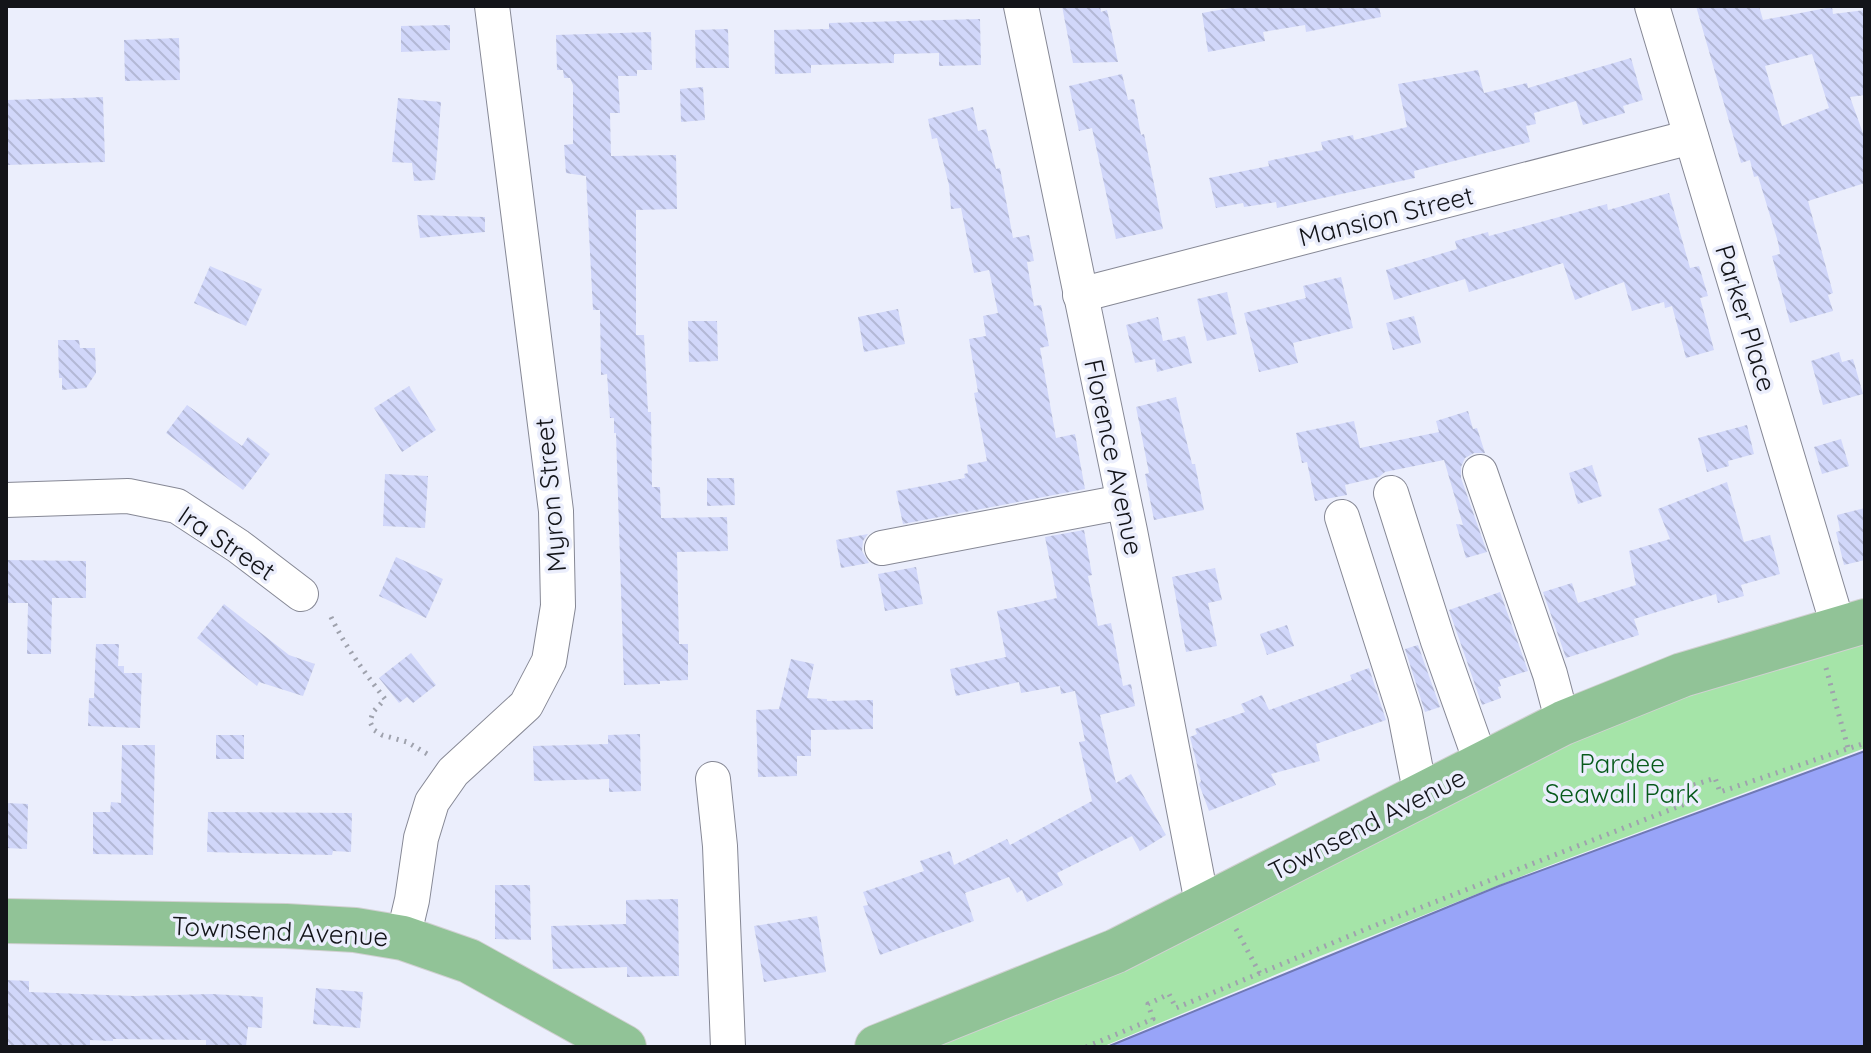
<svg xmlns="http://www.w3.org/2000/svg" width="1871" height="1053" font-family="Quicksand,sans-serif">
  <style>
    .green { fill: #a5e4a8 }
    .water { fill: #98a4f8; stroke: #7079b5; stroke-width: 2 }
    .building { fill: url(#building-back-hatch); fill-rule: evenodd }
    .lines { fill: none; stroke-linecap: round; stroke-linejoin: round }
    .minor-casing { stroke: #868895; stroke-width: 36 }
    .major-casing { stroke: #d0d0d1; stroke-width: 46 }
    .path { stroke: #9fa2ad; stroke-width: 5; stroke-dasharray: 2 6; stroke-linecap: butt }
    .minor { stroke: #fff; stroke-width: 34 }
    .major { stroke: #91c397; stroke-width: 44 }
    .labels { text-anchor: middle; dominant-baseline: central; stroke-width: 7; stroke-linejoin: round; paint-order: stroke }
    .street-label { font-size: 26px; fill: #131419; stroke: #ebeefc }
    .park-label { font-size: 26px; fill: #085b1c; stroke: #ebeefc }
  </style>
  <defs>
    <pattern id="building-back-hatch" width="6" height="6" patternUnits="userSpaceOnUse" patternTransform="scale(2)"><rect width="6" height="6" fill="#d1d7fa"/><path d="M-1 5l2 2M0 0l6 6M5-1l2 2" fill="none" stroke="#b3b8d6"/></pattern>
  </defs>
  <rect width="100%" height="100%" fill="#ebeefc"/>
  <path class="green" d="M1865 644V748L1545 867 1318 957 1102 1047H931L1598 727 1747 677Z"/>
  <path class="water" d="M1865 751V1047H1107L1499 886Z"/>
  <g class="building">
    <path d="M1062 6H1100L1101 12 1107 10 1118 62 1073 63Z"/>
    <path d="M1242 6H1379L1381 17 1306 32 1305 25 1263 32 1265 41 1208 52 1202 13Z"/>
    <path d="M1696 6H1759L1763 20 1832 7 1833 14 1865 10V95L1850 97 1865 139V183L1808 201 1833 293 1828 295 1833 311 1790 323 1772 256 1780 254 1778 242 1758 176 1754 177 1750 160 1741 163ZM1812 54 1829 108 1782 126 1765 66Z"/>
    <path d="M980 19 981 65 939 66V53L894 54V63L811 65V73L775 74 774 30 829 29V23Z"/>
    <path d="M450 25V50L401 52V26Z"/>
    <path d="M728 29 729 68H696L695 30Z"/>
    <path d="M651 32 652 70H637V76H618L620 113H610L611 156 676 155 677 209 636 210V335H644L648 412H651L652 487H660L661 518 727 517 728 551 677 552 679 644H688V680L660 681V684L624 685 616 433H614V418H610L607 374 601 375 600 310H593L586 176 566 173 564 145 573 144V85L570 78H564L563 70H557L556 35Z"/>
    <path d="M179 38 180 80 125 81 124 40Z"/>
    <path d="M1631 58 1643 100 1623 106 1625 113 1583 125 1576 101 1534 113 1536 124 1526 126 1530 142 1414 171 1415 178 1277 208 1276 202 1244 207 1243 203 1216 208 1209 178 1269 166 1268 161 1323 150 1321 142 1353 135 1354 140 1407 127 1398 84 1478 70 1484 93 1527 83 1528 88Z"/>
    <path d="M1122 74 1128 100 1134 99 1141 135 1144 134 1163 229 1116 239 1092 128 1079 131 1069 86Z"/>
    <path d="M703 87 705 120 681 122 680 89Z"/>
    <path d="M103 97 105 162 7 165V100Z"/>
    <path d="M398 98 441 102 435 180 414 181 412 163 392 162Z"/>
    <path d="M973 107 978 131 986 129 996 169 1000 168 1013 238 1029 235 1034 261 1027 262 1034 306 1041 305 1049 346 1040 348 1056 438 1075 434 1085 489 903 524 896 491 965 478 964 474 968 473 967 465 987 461 974 393 978 392 969 339 986 336 983 316 998 313 989 270 974 273 961 208 951 209 949 185 937 138 932 139 928 119Z"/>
    <path d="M1669 193 1690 268 1699 266 1708 296 1700 298 1714 350 1686 358 1672 306 1665 308 1664 302 1632 311 1624 282 1575 300 1563 263 1469 292 1465 279 1394 300 1386 270 1457 249 1455 241 1488 232 1489 236 1607 204 1608 210Z"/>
    <path d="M417 215 485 217V232L420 238Z"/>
    <path d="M210 266 262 289 246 326 194 303Z"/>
    <path d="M1341 277 1353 328 1293 343 1298 363 1259 372 1244 313 1306 298 1303 286Z"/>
    <path d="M1227 292 1237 334 1207 341 1197 299Z"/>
    <path d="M898 309 905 344 864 352 858 317Z"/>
    <path d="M1414 316 1421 343 1393 350 1386 323Z"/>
    <path d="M1158 317 1163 341 1185 336 1192 363 1157 372 1155 359 1135 363 1126 325Z"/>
    <path d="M688 321H717L718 361 689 362Z"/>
    <path d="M58 340H79L80 348H95L96 373 86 388 62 390V378H59Z"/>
    <path d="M1839 352 1842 362 1853 359 1863 394 1823 405 1811 361Z"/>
    <path d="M409 386 436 430 402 452 374 408Z"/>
    <path d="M1176 397 1192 464H1195L1204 510 1154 520 1145 474 1149 473 1136 407Z"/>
    <path d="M187 405 242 446 248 437 270 454 243 490 166 433Z"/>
    <path d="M1468 411 1473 429 1477 428 1485 453H1474L1465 458 1461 467V478L1487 552 1466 558 1456 524 1463 525 1444 460 1385 472 1379 477 1345 485 1347 495 1315 501 1307 462 1302 463 1296 433 1354 421 1360 448 1439 432 1436 421Z"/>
    <path d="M1747 425 1754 454 1728 461 1729 466 1707 472 1698 438Z"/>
    <path d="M1841 439 1849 466 1822 474 1814 447Z"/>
    <path d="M1592 465 1602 496 1578 504 1569 473Z"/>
    <path d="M385 474 428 476 425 528 383 526Z"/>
    <path d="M707 478H734L735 505 707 506Z"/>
    <path d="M1727 482 1744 542 1770 535 1780 574 1741 585 1744 596 1718 603 1716 594 1634 619 1639 635 1566 658 1543 592 1572 583 1578 603 1636 585 1629 551 1670 539 1658 509Z"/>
    <path d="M1865 508V560L1844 565 1836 532 1840 531 1837 515Z"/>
    <path d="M1084 530 1092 575 1088 576 1098 626 1111 623 1123 686 1131 684 1135 706 1100 715 1116 783 1131 774 1166 835 1140 851 1132 836 1057 873 1063 885 1027 902 1022 890 1017 893 1009 877 965 893 974 921 880 955 863 906 868 905 863 892 924 871 920 861 950 851 954 865 1007 839 1010 845 1092 801 1079 742 1085 741 1075 691 1061 694 1060 686 1021 693 1019 682 956 696 950 669 1006 657 997 611 1057 598 1045 537Z"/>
    <path d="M868 534 863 541 862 551 869 563 841 568 836 540Z"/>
    <path d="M396 557 443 579 426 618 379 596Z"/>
    <path d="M6 560 86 561V598H52L51 654H27L28 603H6Z"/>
    <path d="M916 567 923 604 885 611 878 574Z"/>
    <path d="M1215 568 1222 600 1208 603 1217 646 1186 652 1172 577Z"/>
    <path d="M1500 592 1528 671 1499 680 1501 686 1498 687 1501 698 1482 705 1449 610Z"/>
    <path d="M224 604 289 655 315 664 303 696 259 682 257 686 197 638Z"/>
    <path d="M1287 625 1294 646 1267 655 1260 634Z"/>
    <path d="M96 644H119L118 666H124V673H142L140 728 88 726 89 698H94Z"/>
    <path d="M1418 645 1440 707 1425 712 1405 649Z"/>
    <path d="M411 653 436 685 413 703 407 697 399 703 379 678Z"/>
    <path d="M791 659 814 664 807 698 827 699V701L873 700V729L811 730V756H797V776L758 777 756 710 779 709Z"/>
    <path d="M1369 668 1386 720 1316 744 1320 761 1271 774 1276 785 1209 811 1199 784 1201 781 1190 737 1197 734 1195 729 1245 712 1241 704 1262 695 1269 710 1352 680 1350 675Z"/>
    <path d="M640 734 641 791 609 792V779L534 781 533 746 608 744V735Z"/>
    <rect x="216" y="735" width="28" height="24"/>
    <path d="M122 745H155L153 855 93 854V812H110L111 802 121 803Z"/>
    <path d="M6 803 28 804 27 849 6 848Z"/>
    <path d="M208 812 352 813 351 852 333 851 332 855 207 852Z"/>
    <path d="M495 885H530L531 940 495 939Z"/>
    <path d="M678 899 679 976 627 977V967L553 969 551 926 626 924V900Z"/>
    <path d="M817 916 826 972 764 982 754 926Z"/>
    <path d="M6 980 29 981V992L134 996 212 994 263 997 262 1028 248 1027 246 1046 235 1047H206V1040L113 1039V1041L90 1040V1047H6Z"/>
    <path d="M316 988 363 992 360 1028 313 1024Z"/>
  </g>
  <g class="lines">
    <defs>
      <g id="minor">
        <path d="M1021 6 1130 531 1203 908"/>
        <path d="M1652 6 1839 629"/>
        <path d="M1080 295 1691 137"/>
        <path d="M1480 472 1550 674 1563 723"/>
        <path d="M1391 493 1438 641 1482 765"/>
        <path d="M6 500 128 496 177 506 238 546 301 594"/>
        <path d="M1342 517 1405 714 1421 796"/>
        <path d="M882 548 1123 502"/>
        <path d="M713 779 720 846 728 1047"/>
        <path d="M403 938 412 900 421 838 432 802 453 772 526 705 549 661 558 606 556 511 492 6"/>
      </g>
      <g id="major">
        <path d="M6 921 286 926 355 930 403 938 469 961 624 1047"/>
        <path d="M877 1047 1116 951 1563 723 1682 675 1865 621"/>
      </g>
    </defs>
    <use href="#minor" class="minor-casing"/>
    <use href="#major" class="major-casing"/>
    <g class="path">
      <path d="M331 617C346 648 365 673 385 699L373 712 370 722 374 730 382 735 407 742 429 755"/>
      <path d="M1826 668 1848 748"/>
      <path d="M1236 929 1260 974"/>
      <path d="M1086 1047 1153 1019 1148 1004 1169 994 1176 1008 1371 927 1695 800 1691 786 1715 778 1720 792 1865 743"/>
    </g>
    <use href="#minor" class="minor"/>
    <use href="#major" class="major"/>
  </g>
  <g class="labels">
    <g class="street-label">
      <text transform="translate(1386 216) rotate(-14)">Mansion Street</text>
      <text transform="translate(1746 318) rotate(73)">Parker Place</text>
      <text transform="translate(1114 457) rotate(78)">Florence Avenue</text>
      <text transform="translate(550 495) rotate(-95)">Myron Street</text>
      <text transform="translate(227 543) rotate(34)">Ira Street</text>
      <text transform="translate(1367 824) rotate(-27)">Townsend Avenue</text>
      <text transform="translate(280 931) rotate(3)">Townsend Avenue</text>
    </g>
    <g class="park-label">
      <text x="1622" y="763">Pardee<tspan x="1622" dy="30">Seawall Park</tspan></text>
    </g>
  </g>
  <rect width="1871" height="1053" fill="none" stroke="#131419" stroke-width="16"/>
</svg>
